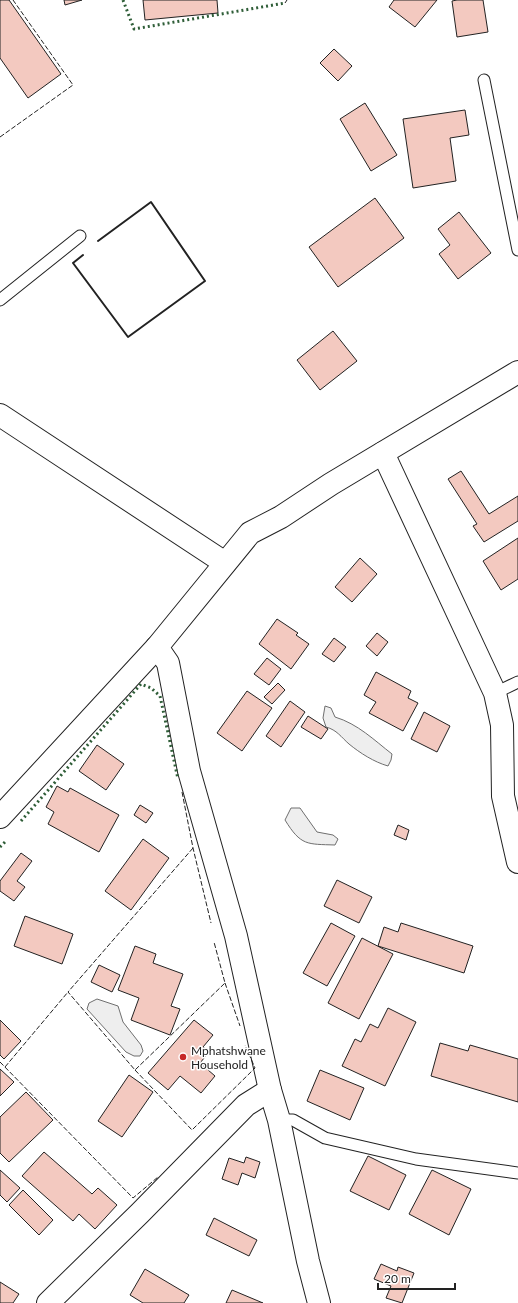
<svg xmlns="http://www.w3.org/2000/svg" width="518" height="1303" font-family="Lato,sans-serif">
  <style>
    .green { fill: #eee; stroke: #6f6f6f }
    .building { fill: #f3c9c0; stroke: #222 }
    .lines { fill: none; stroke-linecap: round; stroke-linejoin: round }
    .service-casing { stroke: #222; stroke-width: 13 }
    .minor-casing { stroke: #222; stroke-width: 24 }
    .service { stroke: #fff; stroke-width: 11 }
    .minor { stroke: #fff; stroke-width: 22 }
    .hedge { stroke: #2f5e38; stroke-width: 3; stroke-dasharray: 2 3; stroke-linecap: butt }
    .fence { stroke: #222; stroke-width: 1; stroke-dasharray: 5 2; stroke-linecap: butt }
    .wall { stroke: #222; stroke-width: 2 }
    .poi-dot { fill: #c62828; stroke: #fff; stroke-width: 1.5 }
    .labels { text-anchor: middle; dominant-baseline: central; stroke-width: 3; stroke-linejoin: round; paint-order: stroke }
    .poi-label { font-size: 12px; fill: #222; stroke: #fff; text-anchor: start }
  </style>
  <rect width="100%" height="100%" fill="#fff"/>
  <g class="green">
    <path d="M325 706 331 708 335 717C358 724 374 740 392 754L391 760 388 766C374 762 360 753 349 744 341 737 337 730 326 727L323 718Z"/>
    <path d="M291 808H300L317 832 333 835 338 839 335 845C307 844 301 846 285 820Z"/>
    <path d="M97 999 118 1006 123 1022 141 1045 143 1051 140 1056H134L126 1052 87 1009 89 1003Z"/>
  </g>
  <g class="building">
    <path d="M0 0H9L61 74 28 98 0 58Z"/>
    <path d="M64 0H82L65 5Z"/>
    <path d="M143 0H217L218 13 145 20Z"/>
    <path d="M394 0H437L415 27 389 7Z"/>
    <path d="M457 0H483L488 32 457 37 452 1Z"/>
    <path d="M334 49 352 66 338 81 320 63Z"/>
    <path d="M365 103 397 155 371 171 340 119Z"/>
    <path d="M465 110 469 135 450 138 456 181 413 188 403 119Z"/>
    <path d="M375 198 404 238 338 287 309 247Z"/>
    <path d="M459 212 491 253 458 279 439 254 450 245 438 229Z"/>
    <path d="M333 331 357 361 320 390 297 360Z"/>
    <path d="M461 471 489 514 518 496V521L484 542 473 526 477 524 448 479Z"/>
    <path d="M518 538V579L501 590 483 561Z"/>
    <path d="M360 558 377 574 352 602 335 587Z"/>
    <path d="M277 619 298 633 296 635 309 644 291 669 259 644Z"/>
    <path d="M377 633 388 642 377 656 366 646Z"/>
    <path d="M334 638 346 647 334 662 322 654Z"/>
    <path d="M267 658 281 669 269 685 254 674Z"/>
    <path d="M376 672 411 691 408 698 418 703 403 731 369 713 376 702 364 695Z"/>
    <path d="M278 683 285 690 272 704 264 697Z"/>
    <path d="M247 691 272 708 242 751 217 733Z"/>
    <path d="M290 701 305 712 281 747 266 736Z"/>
    <path d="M424 712 450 726 437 752 411 739Z"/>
    <path d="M308 716 328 729 321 739 301 727Z"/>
    <path d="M97 745 124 764 106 790 79 771Z"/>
    <path d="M57 786 68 792 70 788 119 815 99 852 48 824 54 812 46 807Z"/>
    <path d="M140 805 153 813 146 823 134 815Z"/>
    <path d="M398 825 409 830 406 840 394 835Z"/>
    <path d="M143 839 169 858 131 910 105 891Z"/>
    <path d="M21 853 32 861 17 881 25 887 14 901 0 891V881Z"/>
    <path d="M337 880 372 897 359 923 324 906Z"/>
    <path d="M25 916 73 934 62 964 14 946Z"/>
    <path d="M331 923 355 936 327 986 303 973Z"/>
    <path d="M401 923 473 946 464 973 378 946 384 927 398 932Z"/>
    <path d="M362 938 393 954 359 1019 328 1003Z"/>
    <path d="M135 946 156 954 153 963 183 974 171 1006 180 1009 170 1035 131 1020 139 998 118 990Z"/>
    <path d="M99 965 120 975 112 992 91 982Z"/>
    <path d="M388 1008 416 1022 385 1086 342 1066 355 1039 361 1042 370 1024 378 1028Z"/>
    <path d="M0 1020 21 1041 4 1059 0 1055Z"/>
    <path d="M194 1020 213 1035 203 1047 209 1052 200 1063 215 1076 201 1093 180 1076 168 1090 148 1073Z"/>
    <path d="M440 1043 468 1051 470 1045 518 1059V1102L431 1076Z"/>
    <path d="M0 1069 14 1082 0 1096Z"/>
    <path d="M320 1070 364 1088 350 1120 307 1101Z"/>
    <path d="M129 1075 153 1092 122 1137 98 1121Z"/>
    <path d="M26 1092 53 1120 9 1162 0 1153V1117Z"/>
    <path d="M44 1152 92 1194 98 1188 117 1205 95 1229 79 1214 73 1221 22 1176Z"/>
    <path d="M368 1156 406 1175 389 1210 350 1191Z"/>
    <path d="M246 1157 260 1162 255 1178 242 1173 238 1185 222 1179 229 1158 244 1163Z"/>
    <path d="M0 1170 20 1188 7 1202 0 1195Z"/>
    <path d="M432 1170 471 1189 449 1235 409 1214Z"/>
    <path d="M23 1190 53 1220 39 1235 9 1205Z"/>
    <path d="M214 1218 257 1240 249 1256 206 1235Z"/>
    <path d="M381 1264 397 1271 398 1267 414 1273 402 1303 386 1298 391 1286 374 1279Z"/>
    <path d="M145 1269 189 1295 184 1303H143L130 1295Z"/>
    <path d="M0 1282 19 1294 13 1303H0Z"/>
    <path d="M232 1290 263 1303H226Z"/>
  </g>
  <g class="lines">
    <defs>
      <g id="service">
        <path d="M484 80 518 250"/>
        <path d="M0 300 80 236"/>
        <path d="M495 693 518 682"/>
        <path d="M279 1120H293L325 1138 416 1159 518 1173"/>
      </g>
      <g id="minor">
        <path d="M0 415 225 563"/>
        <path d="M383 453 495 693 502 725 503 796 518 862"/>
        <path d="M157 647 168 663 189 771 236 936 270 1090 279 1120 308 1261 319 1303"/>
        <path d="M0 817 157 647 250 533 281 517 331 484 518 372"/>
        <path d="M48 1303 140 1213 246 1105 270 1090"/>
      </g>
    </defs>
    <use href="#service" class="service-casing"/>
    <use href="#minor" class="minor-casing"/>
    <use href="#service" class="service"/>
    <use href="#minor" class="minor"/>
    <g class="hedge">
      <path d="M123 0 134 29 285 3"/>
      <path d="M21 821 141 684 151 688 160 696 178 779"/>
      <path d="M0 847 5 842"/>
    </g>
    <g class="fence">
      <path d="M285 3 287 0"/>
      <path d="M0 137 73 85 13 0"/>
      <path d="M182 792 193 848 211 923"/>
      <path d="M193 848 68 992 135 1070 225 983 214 942"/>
      <path d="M225 983 240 1026"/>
      <path d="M0 1062 133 1198 158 1177"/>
      <path d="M5 1067 68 992"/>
      <path d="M135 1070 192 1130 255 1068 245 1045"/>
    </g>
    <path class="wall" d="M83 255 73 263 128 337 205 281 151 202 98 241"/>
  </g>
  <circle class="poi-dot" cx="183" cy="1057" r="4"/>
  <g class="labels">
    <g class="poi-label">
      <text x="191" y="1050">Mphatshwane<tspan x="191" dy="14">Household</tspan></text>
    </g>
  </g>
  <path d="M378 1283v6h77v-6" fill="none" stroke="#222222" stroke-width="2"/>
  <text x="384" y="1283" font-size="12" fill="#222222" stroke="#ffffff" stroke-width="3" paint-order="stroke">20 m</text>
</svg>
